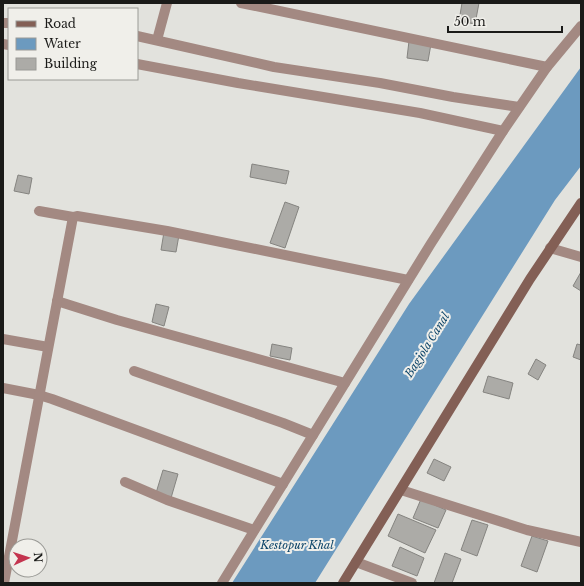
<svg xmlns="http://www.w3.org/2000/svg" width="584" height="586" font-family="'Libre Baskerville',serif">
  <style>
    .water { fill: #6c9abf }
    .building { fill: #acaba7; stroke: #858480 }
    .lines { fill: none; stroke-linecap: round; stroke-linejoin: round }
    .street { stroke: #a38982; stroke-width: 10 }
    .secondary { stroke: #835f55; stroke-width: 10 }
    .labels { text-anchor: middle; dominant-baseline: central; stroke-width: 4; stroke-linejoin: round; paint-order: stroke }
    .water-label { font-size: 11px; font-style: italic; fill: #0c4469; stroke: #f0efea }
  </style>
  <rect width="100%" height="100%" fill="#e2e2dd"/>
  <path class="water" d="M581 67V166L555 200 315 583H232L409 304Z"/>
  <g class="building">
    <path d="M462 3H479L475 24 459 21Z"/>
    <path d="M409 41 431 44 428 61 407 58Z"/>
    <path d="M252 164 289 171 286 184 250 177Z"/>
    <path d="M18 175 32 178 29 194 14 191Z"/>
    <path d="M285 202 299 207 285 248 270 243Z"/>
    <path d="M164 232 179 235 176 252 161 250Z"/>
    <path d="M581 272V291L573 286Z"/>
    <path d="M156 304 169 307 164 326 152 322Z"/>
    <path d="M272 344 292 348 290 360 270 356Z"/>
    <path d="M577 344 581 345V360L573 357Z"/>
    <path d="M536 359 546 365 538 380 528 374Z"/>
    <path d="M488 376 513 383 509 399 483 392Z"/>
    <path d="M434 459 451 467 444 481 427 473Z"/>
    <path d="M163 470 178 474 171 498 156 493Z"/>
    <path d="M421 499 446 510 438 528 413 518Z"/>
    <path d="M398 514 436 530 425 553 388 536Z"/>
    <path d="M472 520 488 525 477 556 461 550Z"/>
    <path d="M532 536 548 541 537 572 521 566Z"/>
    <path d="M400 547 424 558 417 576 392 566Z"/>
    <path d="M445 553 461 559 452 583H434Z"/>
  </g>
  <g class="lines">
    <g class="street">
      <path d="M241 3 547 67"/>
      <path d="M3 23H9"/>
      <path d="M137 36 274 67 380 83 453 97 519 107"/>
      <path d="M157 40 167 3"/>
      <path d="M3 44 9 45"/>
      <path d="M137 64 238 83 420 113 503 131"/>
      <path d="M39 211 73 217"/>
      <path d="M550 248 581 257"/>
      <path d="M57 301 117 320 345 383"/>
      <path d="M3 339 48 347"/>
      <path d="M134 371 283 423 313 435"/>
      <path d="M3 388 39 395 52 399 283 484"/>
      <path d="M125 482 167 500 254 530"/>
      <path d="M401 490 527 530 581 542"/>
      <path d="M356 562 412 583"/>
      <path d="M4 583 73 217 77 216 167 231 408 280"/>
      <path d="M222 583 430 245 503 131 547 67 581 26"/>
    </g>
    <path class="secondary" d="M343 583 530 279 581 203"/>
  </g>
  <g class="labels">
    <g class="water-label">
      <text transform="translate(427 345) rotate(-58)">Bagjola Canal</text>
      <text x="297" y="545">Kestopur Khal</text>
    </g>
  </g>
  <rect width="584" height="586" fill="none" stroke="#1a1a18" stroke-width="8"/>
  <rect x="8" y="8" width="130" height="72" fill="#f0efea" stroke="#9a9a96"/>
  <rect x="16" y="21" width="20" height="6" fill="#835f55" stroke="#9a9a96"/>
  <text x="44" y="28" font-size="12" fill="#1a1a18">Road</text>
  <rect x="16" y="38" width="20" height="12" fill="#6c9abf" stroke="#9a9a96"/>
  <text x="44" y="48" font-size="12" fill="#1a1a18">Water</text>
  <rect x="16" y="58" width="20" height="12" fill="#acaba7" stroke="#9a9a96"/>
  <text x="44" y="68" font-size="12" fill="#1a1a18">Building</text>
  <g transform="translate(28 558) rotate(87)"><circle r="19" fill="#f0efea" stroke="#9a9a96"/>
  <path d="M0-3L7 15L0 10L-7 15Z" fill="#c4344f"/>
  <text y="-6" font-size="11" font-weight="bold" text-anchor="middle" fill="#1a1a18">N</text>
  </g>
  <path d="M448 26v6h114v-6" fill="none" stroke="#1a1a18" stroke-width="2"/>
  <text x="454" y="26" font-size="12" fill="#1a1a18" stroke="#f0efea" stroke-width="3" paint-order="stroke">50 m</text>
</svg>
